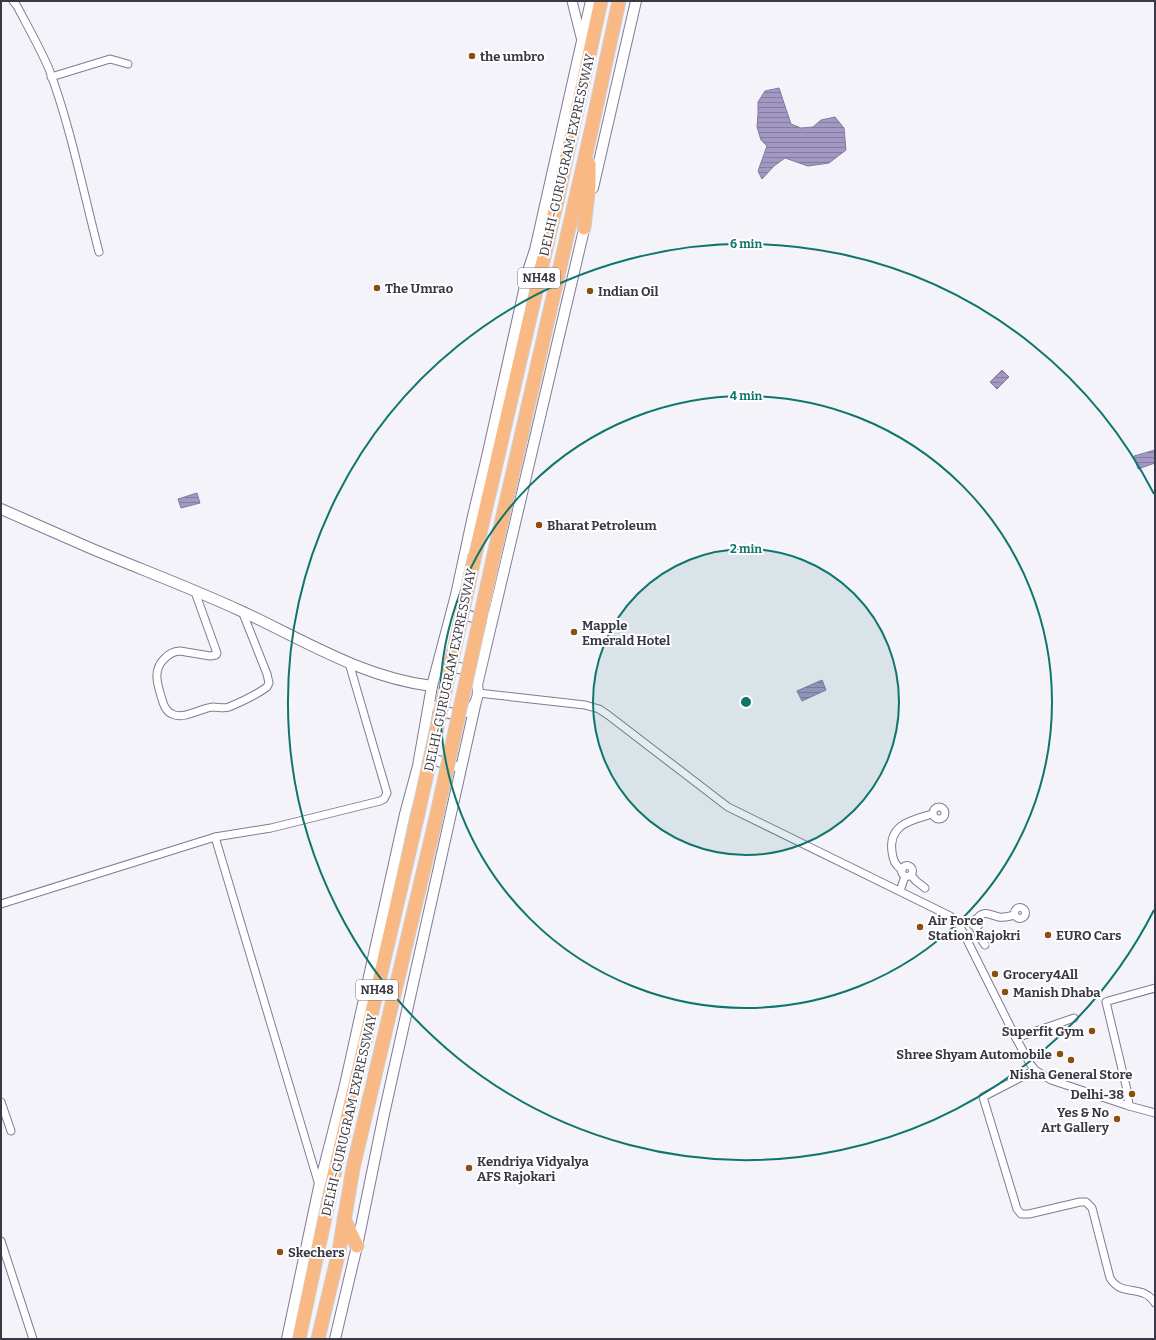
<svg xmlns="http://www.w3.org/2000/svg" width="1156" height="1340" font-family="Bitter,serif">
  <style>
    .water { fill: url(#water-rules); stroke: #837b9d }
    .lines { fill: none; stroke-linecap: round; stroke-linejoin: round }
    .minor-casing { stroke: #817998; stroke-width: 9 }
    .tertiary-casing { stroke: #817998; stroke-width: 11 }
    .secondary-casing { stroke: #817998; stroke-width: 12 }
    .motorway-casing { stroke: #d0cfd2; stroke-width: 15 }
    .minor { stroke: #fff; stroke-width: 7 }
    .tertiary { stroke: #fff; stroke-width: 9 }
    .secondary { stroke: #fff; stroke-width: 10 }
    .motorway { stroke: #f9b985; stroke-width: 13 }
    .motorway-bridge-casing { stroke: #d0cfd2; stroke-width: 15; stroke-linecap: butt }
    .motorway-bridge { stroke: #f9b985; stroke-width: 13 }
    .ring { fill: none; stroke: #0f766e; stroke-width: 2 }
    .poi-dot { fill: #8a4e0d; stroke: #fff; stroke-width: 1.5 }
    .labels { text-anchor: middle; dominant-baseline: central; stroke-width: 4; stroke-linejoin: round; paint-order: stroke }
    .shield { fill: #fff; stroke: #76747d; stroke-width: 1 }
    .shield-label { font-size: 12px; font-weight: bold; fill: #3b3845 }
    .poi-label { font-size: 13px; font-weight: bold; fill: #3b3845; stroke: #fff; text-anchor: start }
    .street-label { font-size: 13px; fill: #3b3845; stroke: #fff }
    .centre { fill: #0f766e; stroke: #fff; stroke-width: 2 }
    .ring-label { font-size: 12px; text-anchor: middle; font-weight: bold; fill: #0f766e; stroke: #fff; stroke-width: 4; stroke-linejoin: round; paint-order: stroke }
  </style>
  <defs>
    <pattern id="water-rules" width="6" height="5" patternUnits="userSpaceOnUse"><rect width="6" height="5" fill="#a298c3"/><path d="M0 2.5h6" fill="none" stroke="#857da0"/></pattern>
  </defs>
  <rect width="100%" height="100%" fill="#f5f3fa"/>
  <g class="water">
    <path d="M779 88 791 124 801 128 813 127 821 120 835 117 844 128 846 150 829 163 808 166 785 158 774 166 762 179 758 171 767 146 761 140 757 127 758 114V102L765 91Z"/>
    <path d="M1002 370 1009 377 997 389 990 382Z"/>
    <path d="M1155 450V463L1138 469 1134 456Z"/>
    <path d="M197 493 200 503 181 508 178 499Z"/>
    <path d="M822 680 826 690 802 701 797 691Z"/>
  </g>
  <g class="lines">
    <defs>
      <g id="minor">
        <path d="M13 1 17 6C28 27 40 48 49 69 71 128 83 191 99 252"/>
        <path d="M51 77 110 59 128 64"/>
        <path d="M195 592 217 653 216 655 210 656 180 651C173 651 169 654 164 659 153 670 157 683 161 696 163 703 165 711 172 714 184 720 201 708 213 707 219 707 223 709 229 707 241 702 256 695 267 687L269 683 267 674 242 611"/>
        <path d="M478 693 585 705 599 709 608 715 728 807 950 916 957 923 963 932 1016 1038 1029 1062 1035 1070 1051 1080 1129 1106 1155 1113"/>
        <circle cx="939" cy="813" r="6"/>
        <path d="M215 837 319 1185"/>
        <circle cx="907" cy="871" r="5.5"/>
        <path d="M902 870C895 865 893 860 892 852 888 824 912 820 932 814"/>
        <path d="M911 875 916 881 925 888"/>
        <path d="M900 891 905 876"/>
        <path d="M1 904 215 837 271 828 380 801 384 799 387 793 349 663"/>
        <circle cx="1020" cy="913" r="5.5"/>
        <circle cx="976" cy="923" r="3.5"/>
        <path d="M976 920C983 909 990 915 999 917 1004 918 1010 916 1015 915"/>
        <path d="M976 927 979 936 985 945"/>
        <path d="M1016 1038 1074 1018"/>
        <path d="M1035 1070 983 1097 1017 1209 1021 1214H1029L1080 1202H1086L1092 1208 1110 1278C1122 1298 1142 1283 1155 1303"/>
        <path d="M1 1102 11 1131"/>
        <path d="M1129 1106 1127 1090 1106 1002 1108 1001 1155 988"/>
        <path d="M1 1241 33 1339"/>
      </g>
      <path id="tertiary" d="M572 1 582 41"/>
      <g id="secondary">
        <path d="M593 188 636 1"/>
        <path d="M1 509C31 522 60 535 90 548 140 569 191 588 241 611 304 640 361 677 432 686"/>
        <path d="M458 607C465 616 475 620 486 616"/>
        <path d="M477 685 586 221"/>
        <path d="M437 706C442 711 449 714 457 714 490 712 482 656 445 670"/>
        <path d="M423 761 435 760 454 766"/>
        <path d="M287 1339 319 1187 345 1085 405 814 418 766 432 686 456 595 473 516 487 457 529 268 535 250 591 1"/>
        <path d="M335 1339 357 1246 384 1114 476 701"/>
      </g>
      <g id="motorway">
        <path d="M584 228 589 185V164"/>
        <path d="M475 555 557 201 601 1"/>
        <path d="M493 559 590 136 619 1"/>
        <path d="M344 1219 357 1246"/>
        <path d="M299 1339 336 1166 418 814"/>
        <path d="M318 1339 339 1251 353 1168 436 818"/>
      </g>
    </defs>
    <use href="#minor" class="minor-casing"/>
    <use href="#tertiary" class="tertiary-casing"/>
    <use href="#secondary" class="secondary-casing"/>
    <use href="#motorway" class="motorway-casing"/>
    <use href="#minor" class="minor"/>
    <use href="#tertiary" class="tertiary"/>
    <use href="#secondary" class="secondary"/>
    <use href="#motorway" class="motorway"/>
    <defs>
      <g id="motorway-bridge">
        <path d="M418 814 475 555"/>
        <path d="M436 818 493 559"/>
      </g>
    </defs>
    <use href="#motorway-bridge" class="motorway-bridge-casing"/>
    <use href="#motorway-bridge" class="motorway-bridge"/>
  </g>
  <circle cx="746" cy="702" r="153" fill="#0f766e" fill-opacity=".12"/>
  <g class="ring">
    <circle cx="746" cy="702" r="153"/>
    <circle cx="746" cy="702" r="306"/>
    <path d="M1154 910A458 458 0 1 1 1154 494"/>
  </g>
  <g class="poi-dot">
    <circle cx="472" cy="56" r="4"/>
    <circle cx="377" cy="288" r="4"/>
    <circle cx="590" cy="291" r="4"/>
    <circle cx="539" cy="525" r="4"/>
    <circle cx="574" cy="632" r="4"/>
    <circle cx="920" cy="927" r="4"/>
    <circle cx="1048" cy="935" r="4"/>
    <circle cx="995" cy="974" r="4"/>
    <circle cx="1005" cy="992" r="4"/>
    <circle cx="1092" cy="1031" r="4"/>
    <circle cx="1060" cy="1054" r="4"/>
    <circle cx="1071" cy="1060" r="4"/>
    <circle cx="1132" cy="1094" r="4"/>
    <circle cx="1117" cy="1119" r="4"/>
    <circle cx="469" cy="1168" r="4"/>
    <circle cx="280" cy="1252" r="4"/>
  </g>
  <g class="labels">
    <g class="shield">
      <rect x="518" y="268" width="42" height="20" rx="3"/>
      <rect x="356" y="980" width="42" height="20" rx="3"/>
    </g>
    <g class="shield-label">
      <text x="539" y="278">NH48</text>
      <text x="377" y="990">NH48</text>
    </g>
    <g class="poi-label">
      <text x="480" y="56">the umbro</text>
      <text x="385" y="288">The Umrao</text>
      <text x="598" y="291">Indian Oil</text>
      <text x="547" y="525">Bharat Petroleum</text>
      <text x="582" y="625">Mapple<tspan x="582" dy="15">Emerald Hotel</tspan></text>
      <text x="928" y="920">Air Force<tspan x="928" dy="15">Station Rajokri</tspan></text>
      <text x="1056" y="935">EURO Cars</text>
      <text x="1003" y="974">Grocery4All</text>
      <text x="1013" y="992">Manish Dhaba</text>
      <text x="1084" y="1031" text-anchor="end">Superfit Gym</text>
      <text x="1052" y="1054" text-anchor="end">Shree Shyam Automobile</text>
      <text x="1071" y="1074" text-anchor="middle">Nisha General Store</text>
      <text x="1124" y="1094" text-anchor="end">Delhi-38</text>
      <text x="1109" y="1112" text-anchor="end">Yes &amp; No<tspan x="1109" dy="15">Art Gallery</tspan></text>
      <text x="477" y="1161">Kendriya Vidyalya<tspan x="477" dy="15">AFS Rajokari</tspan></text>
      <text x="288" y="1252">Skechers</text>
    </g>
    <g class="street-label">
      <text transform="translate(567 155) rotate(-77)">DELHI-GURUGRAM EXPRESSWAY</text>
      <text transform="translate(450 670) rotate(-78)">DELHI-GURUGRAM EXPRESSWAY</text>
      <text transform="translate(349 1115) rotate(-77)">DELHI-GURUGRAM EXPRESSWAY</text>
    </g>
  </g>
  <circle cx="746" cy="702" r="6" class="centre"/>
  <g class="ring-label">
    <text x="746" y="248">6 min</text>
    <text x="746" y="400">4 min</text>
    <text x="746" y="553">2 min</text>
  </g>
  <rect width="1156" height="1340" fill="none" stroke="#3b3845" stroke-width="4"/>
</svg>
